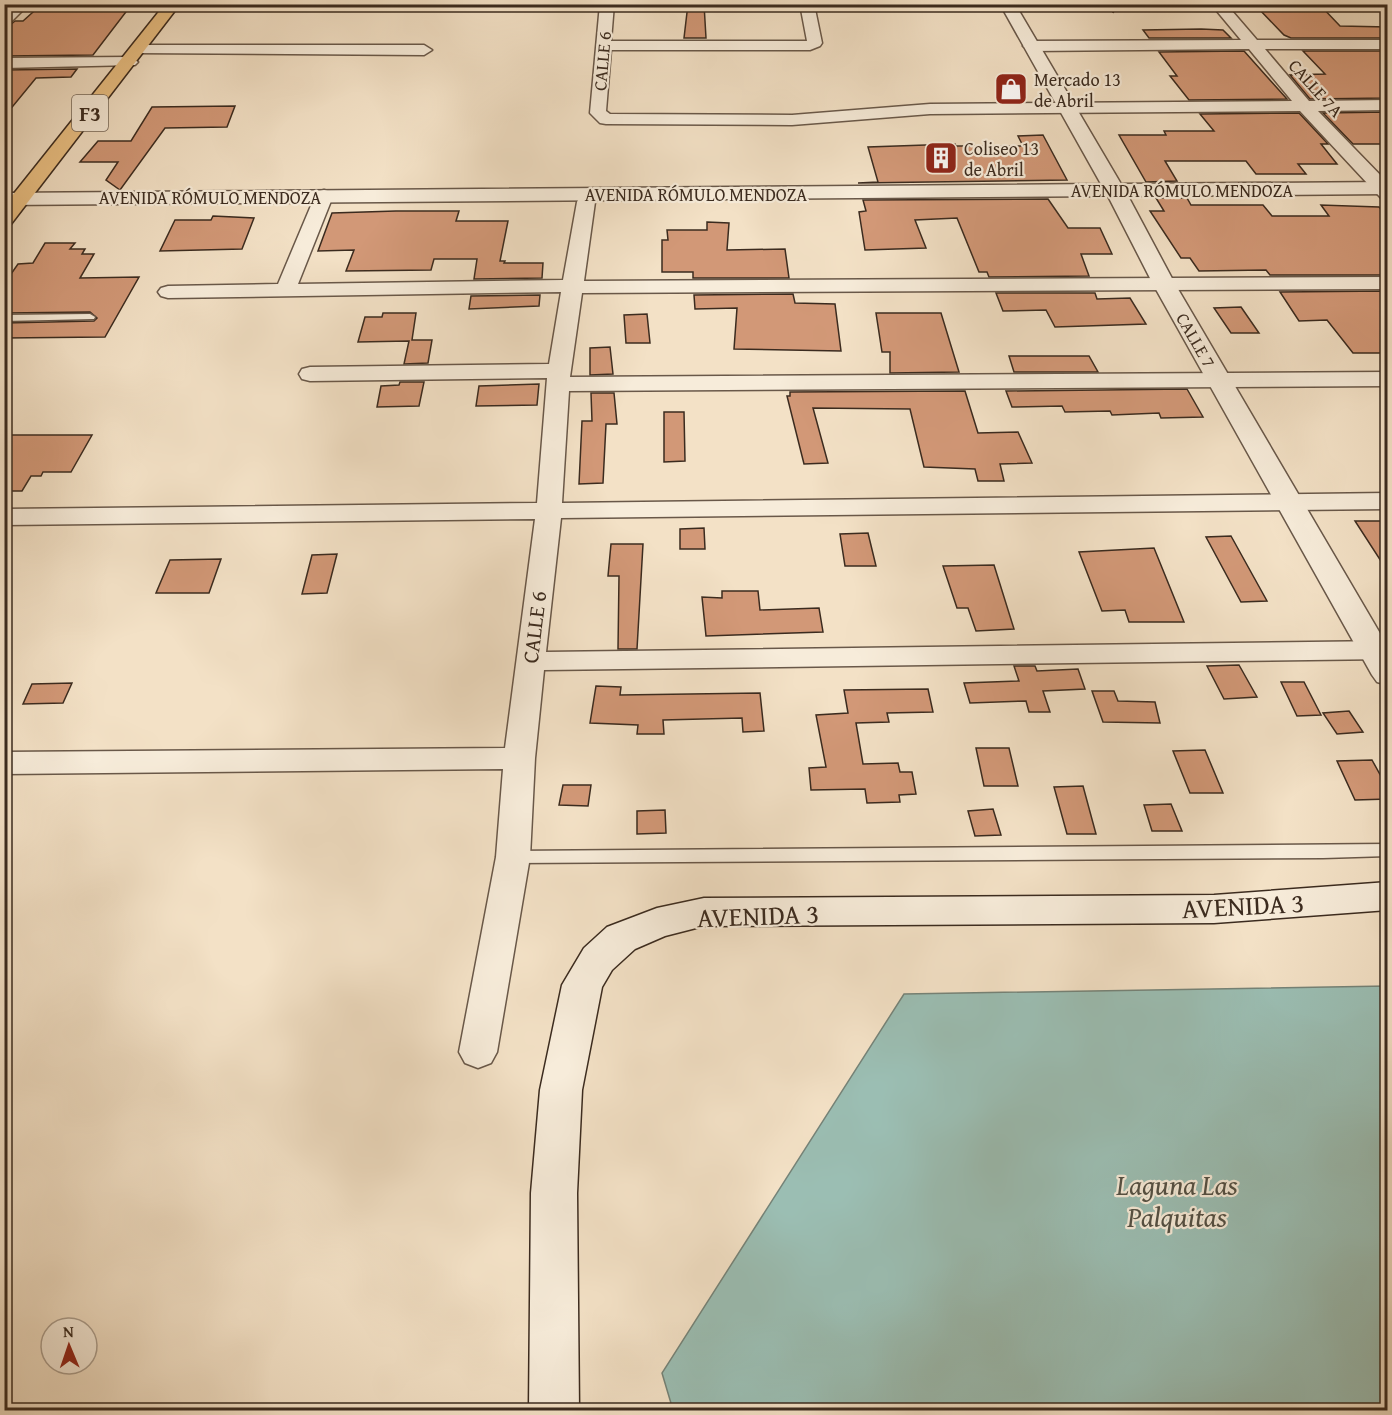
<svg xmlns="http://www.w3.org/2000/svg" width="1392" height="1415" font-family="'Gentium Book Plus',serif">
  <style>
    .water { fill: #9bbeb3; stroke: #758378; stroke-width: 1.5 }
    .building { fill: #d29877; stroke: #3b2b1f; stroke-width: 1.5 }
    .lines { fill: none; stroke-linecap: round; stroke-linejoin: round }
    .service-casing { stroke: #695849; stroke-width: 3 }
    .minor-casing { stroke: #695849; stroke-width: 3 }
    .tertiary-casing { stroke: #695849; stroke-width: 3 }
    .secondary-casing { stroke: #3b2b1f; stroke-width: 3 }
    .trunk-casing { stroke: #3b2b1f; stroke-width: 3 }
    .path { stroke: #3b2b1f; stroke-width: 2; stroke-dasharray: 2 1.5; stroke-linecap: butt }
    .service { fill: #f7ecda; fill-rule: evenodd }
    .minor { fill: #f7ecda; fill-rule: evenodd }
    .tertiary { fill: #f7ecda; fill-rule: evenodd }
    .secondary { fill: #f7ecda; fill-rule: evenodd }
    .trunk { fill: #eac083; fill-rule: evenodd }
    .labels { text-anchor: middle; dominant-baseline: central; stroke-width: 4.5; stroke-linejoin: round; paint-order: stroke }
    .far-street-label { font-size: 18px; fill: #3b2b1f; stroke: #f7ecda }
    .far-poi-label { font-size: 18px; fill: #3b2b1f; stroke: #f7ecda; text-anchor: start }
    .shield { fill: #f7ecda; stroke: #736557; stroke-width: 1.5 }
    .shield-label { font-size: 21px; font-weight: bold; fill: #3b2b1f }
    .street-label { font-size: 22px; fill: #3b2b1f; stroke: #f7ecda }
    .near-street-label { font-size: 27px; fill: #3b2b1f; stroke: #f7ecda }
    .near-water-label { font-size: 28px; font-style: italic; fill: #535044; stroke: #f7ecda }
  </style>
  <rect width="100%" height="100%" fill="#f3e1c6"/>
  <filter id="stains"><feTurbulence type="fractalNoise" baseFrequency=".00333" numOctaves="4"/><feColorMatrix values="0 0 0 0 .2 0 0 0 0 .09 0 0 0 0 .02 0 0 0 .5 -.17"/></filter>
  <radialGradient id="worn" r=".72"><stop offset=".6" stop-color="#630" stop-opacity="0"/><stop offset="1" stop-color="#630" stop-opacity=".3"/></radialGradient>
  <path class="water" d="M1387 986V1410H673L662 1373 904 994Z"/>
  <g class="building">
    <path d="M42 4H132L93 55 4 56V30L15 21H23Z"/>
    <path d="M688 4H704L706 38H684Z"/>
    <path d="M1278 5H1320L1340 26 1388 27V38H1291L1284 35 1257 7 1280 6Z"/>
    <path d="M1201 29 1223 30 1231 38H1149L1143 30Z"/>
    <path d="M1244 51 1287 99 1189 100 1170 76H1177L1159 52Z"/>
    <path d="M1303 51H1388V98L1310 99 1290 75 1325 74Z"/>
    <path d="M77 69 71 77 36 78 4 117V70Z"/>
    <path d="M235 106 227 127 165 128 120 190 106 180 118 162H80L98 141H131L152 107Z"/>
    <path d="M1388 112V144H1353L1323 113Z"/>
    <path d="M1299 113 1328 144H1321L1337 164H1298L1306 174H1256L1246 161H1165L1177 181 1146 182 1119 135H1166L1164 131H1214L1200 114Z"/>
    <path d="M1043 135 1067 180 858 183 878 182 868 147 955 144 956 146H1023L1018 136Z"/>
    <path d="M1156 198H1187L1191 205H1263L1272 216H1329L1321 205 1379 207 1388 217V275H1270L1266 270 1199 271 1190 258H1181L1150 211H1164Z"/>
    <path d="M1048 199 1068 228H1100L1112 254H1081L1089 276 989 277 987 272H979L957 218 915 220 926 248 865 250 859 212 866 211 863 200Z"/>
    <path d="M396 211H459L456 221H508L500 261H505L504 263H543L542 278 474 279 477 259H434L431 270 346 271 354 250 318 251 332 213Z"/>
    <path d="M213 216 254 218 242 249 160 251 175 220H211Z"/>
    <path d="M707 222 729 223 727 250 785 249 789 278H693V272H662V240H668L667 230H707Z"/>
    <path d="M45 243H75L70 249H85L82 254H94L80 278 139 277 105 337 4 338V323L94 321 97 318 90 312 4 313V284L18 264 33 263Z"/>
    <path d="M1388 291V353H1353L1327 320 1299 321 1280 292Z"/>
    <path d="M996 293H1095L1097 299 1130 298 1146 324 1055 327 1046 310 1003 311Z"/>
    <path d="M793 294 795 303 835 304 841 351 734 349 737 308 695 309 694 295Z"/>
    <path d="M540 295 539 306 469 309 471 296Z"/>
    <path d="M1241 307 1259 333H1231L1214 308Z"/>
    <path d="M383 313H416L412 340H432L428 363 404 364 409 341 358 342 365 317H382Z"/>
    <path d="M876 313H941L959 372 890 373V352H882Z"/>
    <path d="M647 314 650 343H626L624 315Z"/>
    <path d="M610 347 613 374 590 375V348Z"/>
    <path d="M1009 356H1089L1098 372H1014Z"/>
    <path d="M400 382H424L419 406 377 407 381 386 399 385Z"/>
    <path d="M539 384 537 405 476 406 479 386Z"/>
    <path d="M1187 389 1203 417 1161 418 1159 413 1112 415 1110 411 1065 412 1062 406 1012 407 1006 391Z"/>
    <path d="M965 391 978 433 1018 432 1032 463 1000 464 1004 481H978L975 469 924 467 910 409 813 408 828 463 804 464 787 396H790V392Z"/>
    <path d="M591 393H614L617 424H606L603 483 579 484 582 421H592Z"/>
    <path d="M664 412H684L685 461 664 462Z"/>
    <path d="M4 435H92L71 472H43L41 476H31L22 491H4Z"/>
    <path d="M1355 521H1388V572Z"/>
    <path d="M704 528 705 549H680V529Z"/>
    <path d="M868 533 876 566H845L840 534Z"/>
    <path d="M1231 536 1267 601 1241 602 1206 537Z"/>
    <path d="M611 544H643L637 649H618L619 576H608Z"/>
    <path d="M1154 548 1184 622H1129L1125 610 1102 611 1079 552Z"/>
    <path d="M337 554 327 593 302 594 312 555Z"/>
    <path d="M221 559 209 593H156L170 560Z"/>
    <path d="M994 565 1014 629 976 631 968 608H957L943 566Z"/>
    <path d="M722 591H758L760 610 819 608 823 632 706 636 702 597 722 598Z"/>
    <path d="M1239 665 1257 697 1224 699 1207 666Z"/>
    <path d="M1014 666H1035L1037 671 1078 669 1085 689 1043 691 1050 712H1029L1026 701 970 703 964 683 1019 681Z"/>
    <path d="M1281 682H1304L1321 715 1297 716Z"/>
    <path d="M72 683 63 703 23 704 32 684Z"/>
    <path d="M596 686 621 687 620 695 760 693 764 731 743 732 742 718 663 720 664 734H637L638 725 590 723Z"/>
    <path d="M928 689 933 712 887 713 889 722 856 723 863 764 898 763 900 772H912L916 794 899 795 900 802 867 803 865 789 811 790 809 768 826 767 816 715 848 713 844 690Z"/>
    <path d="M1092 691H1114L1118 701 1155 702 1160 723 1103 722Z"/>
    <path d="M1349 711 1363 732 1337 734 1323 713Z"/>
    <path d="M976 748H1009L1018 786H984Z"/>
    <path d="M1205 750 1223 793H1190L1173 751Z"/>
    <path d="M1372 760 1388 789V799L1355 800 1337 761Z"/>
    <path d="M563 785H591L588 806 559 805Z"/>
    <path d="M1083 786 1096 834H1067L1054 787Z"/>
    <path d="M1171 804 1182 831H1152L1144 805Z"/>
    <path d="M993 809 1001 835 975 836 968 811Z"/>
    <path d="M665 810 666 833 637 834V811Z"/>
  </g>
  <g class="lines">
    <defs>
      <g id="service">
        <path d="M90 314 95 317 94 319 4 321V315Z"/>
        <path d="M1388 844V856L1323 858 513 863 507 861 505 857 507 853 513 851Z"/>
      </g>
      <g id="minor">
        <path d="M13 4H29L9 24 4 25V13Z"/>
        <path d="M515 4 508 8 435 9 428 5Z"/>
        <path d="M600 4H614L611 41H807L800 4H814L822 43 820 46 810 50H611L606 111 610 114 792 115 930 104 1292 101 1249 49 1031 51 1023 46 1031 41 1241 40 1211 4H1226L1257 40H1388V49H1265L1309 101 1388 100V110L1318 111 1388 183V199L1381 198 1300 111 930 114 792 125 606 124 600 123 590 113Z"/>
        <path d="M139 45H424L432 50 424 55 134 53 131 50 134 47Z"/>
        <path d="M130 57 138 62 135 65 4 68V58Z"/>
        <path d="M324 190 331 192 333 196 298 284 563 280 577 202 579 198H593L595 202 584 281 1388 277V289L582 293 570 377 1388 372V386L569 391 562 503 1388 493V509L561 518 546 652 1388 641V659L544 670 535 758 530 857 497 1052 491 1063 478 1068 465 1063 459 1052 496 857 503 769 4 774V752L505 748 535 519 4 525V509L537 503 547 378 310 381 302 379 299 374 302 369 310 367 549 364 561 292 168 298 161 296 158 292 161 288 168 286 278 284 315 196 317 192Z"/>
      </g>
      <path id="tertiary" d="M1000 4H1015L1121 184 1388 182V194L1128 196 1175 284 1388 647V685L1377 682 1372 675 1153 284 1108 196 4 205V193L1101 184Z"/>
      <path id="secondary" d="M1388 882V910L1214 923 704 926 665 936 635 949 612 970 602 987 582 1090 577 1193 579 1410H529L531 1193 540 1090 562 985 584 948 607 927 657 908 704 898 1214 895Z"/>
      <path id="trunk" d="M165 4H180L11 224 4 226V206Z"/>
    </defs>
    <use href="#service" class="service-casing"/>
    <use href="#minor" class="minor-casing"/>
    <use href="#tertiary" class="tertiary-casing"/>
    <use href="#secondary" class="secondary-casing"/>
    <use href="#trunk" class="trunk-casing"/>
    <g class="path">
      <path d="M962 10 965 4"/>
      <path d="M1113 13 1115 4"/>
    </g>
    <use href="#service" class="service"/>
    <use href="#minor" class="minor"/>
    <use href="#tertiary" class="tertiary"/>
    <use href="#secondary" class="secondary"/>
    <use href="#trunk" class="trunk"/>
  </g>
  <defs>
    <symbol id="shop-square" viewBox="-11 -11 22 22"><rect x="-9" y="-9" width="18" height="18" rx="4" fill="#8f2418" stroke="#f7ecda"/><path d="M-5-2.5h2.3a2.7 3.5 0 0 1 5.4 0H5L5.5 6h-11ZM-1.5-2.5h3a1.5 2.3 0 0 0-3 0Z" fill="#fff"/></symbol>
    <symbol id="building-square" viewBox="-11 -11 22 22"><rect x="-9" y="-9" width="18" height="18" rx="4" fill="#8f2418" stroke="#f7ecda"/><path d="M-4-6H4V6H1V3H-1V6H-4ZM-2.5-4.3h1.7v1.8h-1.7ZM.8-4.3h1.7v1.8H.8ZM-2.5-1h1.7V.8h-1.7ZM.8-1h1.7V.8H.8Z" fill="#fff"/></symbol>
  </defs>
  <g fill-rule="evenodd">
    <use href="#shop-square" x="992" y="70" width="38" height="38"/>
    <use href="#building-square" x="922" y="139" width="38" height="38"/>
  </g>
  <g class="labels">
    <g class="far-street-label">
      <text transform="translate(602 61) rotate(-85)">CALLE 6</text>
      <text transform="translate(1316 88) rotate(48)">CALLE 7A</text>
      <text x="1182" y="190">AVENIDA RÓMULO MENDOZA</text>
      <text x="696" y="194">AVENIDA RÓMULO MENDOZA</text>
      <text x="210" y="197">AVENIDA RÓMULO MENDOZA</text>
      <text transform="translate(1196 340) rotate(60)">CALLE 7</text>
    </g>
    <g class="far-poi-label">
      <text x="1034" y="79">Mercado 13<tspan x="1034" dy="21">de Abril</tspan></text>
      <text x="964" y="148">Coliseo 13<tspan x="964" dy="21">de Abril</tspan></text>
    </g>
    <rect class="shield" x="72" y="95" width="36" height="36" rx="4.5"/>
    <g class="shield-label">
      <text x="90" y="113">F3</text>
    </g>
    <g class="street-label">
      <text transform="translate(534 627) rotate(-83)">CALLE 6</text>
    </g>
    <g class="near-street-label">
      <text transform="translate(1243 905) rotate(-3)">AVENIDA 3</text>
      <text transform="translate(758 915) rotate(-2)">AVENIDA 3</text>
    </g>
    <g class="near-water-label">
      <text x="1177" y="1184">Laguna Las<tspan x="1177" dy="32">Palquitas</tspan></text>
    </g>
  </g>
  <rect width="1392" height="1415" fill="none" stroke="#f3e1c6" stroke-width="24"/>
  <rect x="6" y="6" width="1380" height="1403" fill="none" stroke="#3b2b1f" stroke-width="3"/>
  <rect x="12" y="12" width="1368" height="1391" fill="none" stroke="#3b2b1f" stroke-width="1.5"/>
  <g transform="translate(69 1346) rotate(358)"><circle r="28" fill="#f7ecda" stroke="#ac9f8f" stroke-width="1.5"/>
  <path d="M0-4.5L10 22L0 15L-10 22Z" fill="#8f2418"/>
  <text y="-9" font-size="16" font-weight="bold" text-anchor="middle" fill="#3b2b1f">N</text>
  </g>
  <rect width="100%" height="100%" filter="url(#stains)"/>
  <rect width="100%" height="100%" fill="url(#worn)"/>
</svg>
